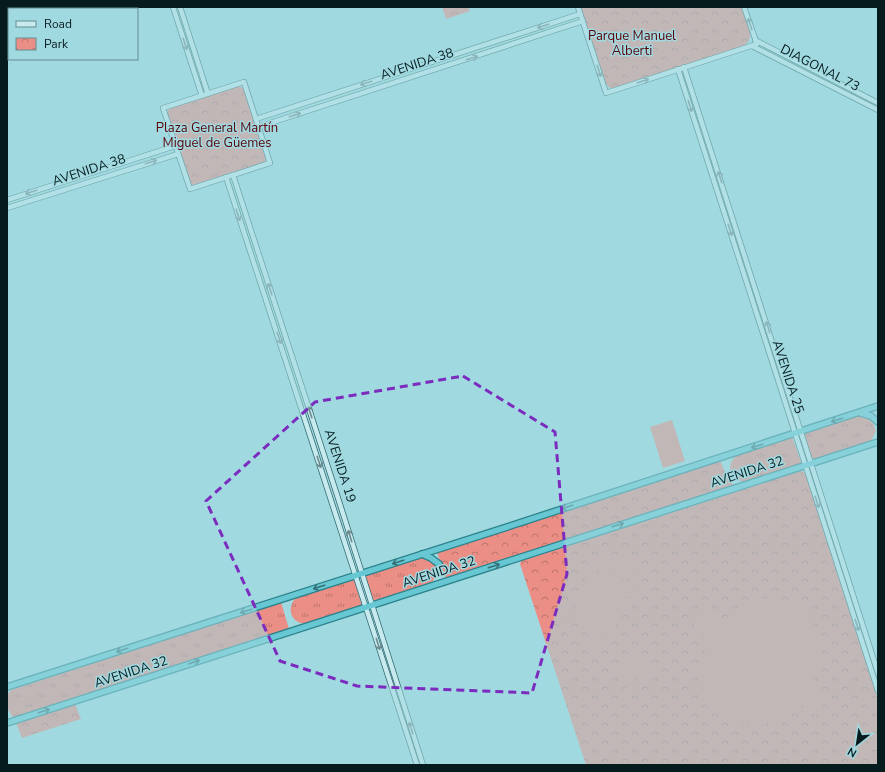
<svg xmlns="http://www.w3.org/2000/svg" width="885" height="772" font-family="'Nunito Sans',sans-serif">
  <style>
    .grass { fill: url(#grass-tufts) }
    .park { fill: url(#park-crowns) }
    .pitch { fill: #eb8f86; fill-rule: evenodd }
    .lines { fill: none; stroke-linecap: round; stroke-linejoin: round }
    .secondary-casing { stroke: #336970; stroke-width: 6 }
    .trunk-casing { stroke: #2c828b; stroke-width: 8 }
    .secondary { stroke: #c6eaee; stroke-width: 4.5 }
    .trunk { stroke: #67c7d2; stroke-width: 5.5 }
    .oneway { stroke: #6f8d90 }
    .oneway2 { stroke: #367178 }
    .marked { fill: none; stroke: #7b2cbf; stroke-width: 3; stroke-dasharray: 8 5; stroke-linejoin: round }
    .labels { text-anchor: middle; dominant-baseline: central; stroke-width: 3; stroke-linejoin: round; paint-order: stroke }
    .park-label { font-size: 13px; fill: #590308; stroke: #a1d9e0 }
    .street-label { font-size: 13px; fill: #051b1e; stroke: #a1d9e0 }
  </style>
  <defs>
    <pattern id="grass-tufts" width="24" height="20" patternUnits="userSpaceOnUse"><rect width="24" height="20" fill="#eb8f86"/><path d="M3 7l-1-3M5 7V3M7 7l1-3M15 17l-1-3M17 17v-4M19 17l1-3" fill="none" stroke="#bc746d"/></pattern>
    <pattern id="park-crowns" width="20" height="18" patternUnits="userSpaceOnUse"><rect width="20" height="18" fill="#eb8f86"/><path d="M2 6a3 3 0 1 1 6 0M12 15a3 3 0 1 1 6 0" fill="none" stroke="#bc746d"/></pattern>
  </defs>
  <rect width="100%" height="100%" fill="#a1d9e0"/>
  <g class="grass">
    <path d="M858 416H864L873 423 876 431 871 441 866 444 812 461 804 434Z"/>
    <path d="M792 437 802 464 746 482C730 481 724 464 738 455Z"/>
    <path d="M422 557C439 561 440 571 431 584L373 602 364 576Z"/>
    <path d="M352 579H354L362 606 307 624C291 624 285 608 297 597Z"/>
    <path d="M281 602 289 629 14 719 7 708V695L11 690Z"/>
  </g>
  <g class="park">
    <path d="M442 7H468L470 11 446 19Z"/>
    <path d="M580 7H742C746 19 758 39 743 46L615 88H610L604 82Z"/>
    <path d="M239 86 243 88 266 160 264 163 193 185 190 184 167 113 169 109Z"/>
    <path d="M720 461C725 469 725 478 734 485V486L446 579 437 552Z"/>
    <path d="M801 471 805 473 878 700V765H586L520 564 521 561Z"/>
    <path d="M75 704 81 719 22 738 16 723Z"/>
  </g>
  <g class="pitch">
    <path d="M672 420 685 461 663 468 650 427Z"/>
    <path d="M614 556C624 556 634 562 638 572 640 577 639 580 644 583L601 647C596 644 591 647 585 646 571 643 560 629 563 615L562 614 599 559 601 560ZM603 566 620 578V579L621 580 622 579 625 581 632 573C635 580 635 586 631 593L604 633C594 642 587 639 577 632L583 622 581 621 575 630 569 624 568 616 570 610 598 569Z"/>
    <path d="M601 569 631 589 601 633 571 613Z"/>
    <path d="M765 598C773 598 781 599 789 602 811 611 823 635 820 658 819 668 814 676 811 685L828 699 816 715 798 702C788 711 778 721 764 724 728 731 693 699 701 662 702 655 708 647 711 640L693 626 704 609 723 622C739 607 742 601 765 598Z"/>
    <path d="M639 654 654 671 645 679 629 662Z"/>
    <path d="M625 665 640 684 629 692 615 672Z"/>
  </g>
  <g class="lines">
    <defs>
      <g id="secondary">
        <path d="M173 7 202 96"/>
        <path d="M180 7 208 94"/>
        <path d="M578 7 606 93 757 44 744 7"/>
        <path d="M755 40 878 103"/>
        <path d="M752 46 878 110"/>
        <path d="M684 67 878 673"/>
        <path d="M678 69 878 691"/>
        <path d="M244 82 270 163 190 189 163 108Z"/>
        <path d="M256 119 580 14"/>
        <path d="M258 127 583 21"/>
        <path d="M233 175 338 498 423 765"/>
        <path d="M226 177 417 765"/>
        <path d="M7 200 175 146"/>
        <path d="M7 208 178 154"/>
      </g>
      <g id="trunk">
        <path d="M861 413 871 416 878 422"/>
        <path d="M422 554 431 558 439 564"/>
        <path d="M7 687 510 526 878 406"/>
        <path d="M7 723 878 442"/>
      </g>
    </defs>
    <use href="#secondary" class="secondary-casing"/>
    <use href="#trunk" class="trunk-casing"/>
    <use href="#secondary" class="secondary"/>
    <use href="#trunk" class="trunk"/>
  </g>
  <defs><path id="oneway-shaft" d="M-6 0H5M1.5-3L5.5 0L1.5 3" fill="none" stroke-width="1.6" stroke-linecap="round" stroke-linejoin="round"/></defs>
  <g class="oneway">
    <use href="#oneway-shaft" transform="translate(750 24) rotate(-108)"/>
    <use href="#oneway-shaft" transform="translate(543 26) rotate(162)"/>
    <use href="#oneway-shaft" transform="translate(185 44) rotate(72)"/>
    <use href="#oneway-shaft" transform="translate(472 58) rotate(-18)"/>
    <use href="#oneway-shaft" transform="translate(599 71) rotate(72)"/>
    <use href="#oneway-shaft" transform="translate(643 81) rotate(-18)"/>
    <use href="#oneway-shaft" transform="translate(366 83) rotate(162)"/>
    <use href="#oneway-shaft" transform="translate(690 106) rotate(72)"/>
    <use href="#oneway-shaft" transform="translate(295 115) rotate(-18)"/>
    <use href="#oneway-shaft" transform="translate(151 162) rotate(-18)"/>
    <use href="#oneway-shaft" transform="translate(720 177) rotate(-108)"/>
    <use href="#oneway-shaft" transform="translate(31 192) rotate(162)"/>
    <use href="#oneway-shaft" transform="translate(238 215) rotate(72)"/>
    <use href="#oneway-shaft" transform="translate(730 230) rotate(72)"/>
    <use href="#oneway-shaft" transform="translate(270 289) rotate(-108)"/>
    <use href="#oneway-shaft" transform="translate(768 327) rotate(-108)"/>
    <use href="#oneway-shaft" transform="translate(279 338) rotate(72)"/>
    <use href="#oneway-shaft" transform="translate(310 412) rotate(-108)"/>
    <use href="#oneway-shaft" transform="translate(319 462) rotate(72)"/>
    <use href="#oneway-shaft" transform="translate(817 502) rotate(72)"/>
    <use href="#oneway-shaft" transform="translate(350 536) rotate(-107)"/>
    <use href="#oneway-shaft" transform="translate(857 625) rotate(72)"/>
    <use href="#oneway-shaft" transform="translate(378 644) rotate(73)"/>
    <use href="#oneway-shaft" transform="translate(411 728) rotate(-108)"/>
  </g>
  <g class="oneway2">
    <use href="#oneway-shaft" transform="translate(837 420) rotate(162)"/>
    <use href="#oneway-shaft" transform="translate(757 446) rotate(162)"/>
    <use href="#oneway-shaft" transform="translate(567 507) rotate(162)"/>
    <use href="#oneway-shaft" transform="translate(618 525) rotate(-18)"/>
    <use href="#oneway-shaft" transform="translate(398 562) rotate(162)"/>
    <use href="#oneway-shaft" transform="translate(494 566) rotate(-18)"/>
    <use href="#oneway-shaft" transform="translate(319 587) rotate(162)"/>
    <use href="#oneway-shaft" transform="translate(246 611) rotate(162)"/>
    <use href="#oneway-shaft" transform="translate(122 650) rotate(162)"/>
    <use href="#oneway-shaft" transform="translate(194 662) rotate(-19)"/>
    <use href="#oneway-shaft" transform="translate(44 711) rotate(-17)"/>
  </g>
  <path d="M0 0H885V772H0ZM463 376 555 432 567 574 532 693 357 686 280 661 206 501 315 402Z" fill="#a1d9e0" fill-opacity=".55" fill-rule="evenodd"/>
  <path class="marked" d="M463 376 555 432 567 574 532 693 357 686 280 661 206 501 315 402Z"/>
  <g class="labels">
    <g class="park-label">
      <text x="632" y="36">Parque Manuel<tspan x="632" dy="15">Alberti</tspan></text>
      <text x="217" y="128">Plaza General Martín<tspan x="217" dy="15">Miguel de Güemes</tspan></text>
    </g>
    <g class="street-label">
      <text transform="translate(417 64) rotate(-18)">AVENIDA 38</text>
      <text transform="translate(820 68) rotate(27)">DIAGONAL 73</text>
      <text transform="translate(89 170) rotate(-18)">AVENIDA 38</text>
      <text transform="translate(788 377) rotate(72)">AVENIDA 25</text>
      <text transform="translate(340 466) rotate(72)">AVENIDA 19</text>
      <text transform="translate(747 472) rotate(-18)">AVENIDA 32</text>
      <text transform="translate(439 572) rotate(-18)">AVENIDA 32</text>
      <text transform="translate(131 672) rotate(-18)">AVENIDA 32</text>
    </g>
  </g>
  <rect width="885" height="772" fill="none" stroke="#051b1e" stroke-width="16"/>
  <rect x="8" y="8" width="130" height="52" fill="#a1d9e0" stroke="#638d92"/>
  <rect x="16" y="21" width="20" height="6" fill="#c6eaee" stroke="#638d92"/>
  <text x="44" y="28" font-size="12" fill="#051b1e">Road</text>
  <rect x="16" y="38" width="20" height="12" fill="url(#park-crowns)" stroke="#638d92"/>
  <text x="44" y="48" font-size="12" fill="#051b1e">Park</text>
  <g transform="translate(857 744) rotate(210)" stroke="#a1d9e0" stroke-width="3" paint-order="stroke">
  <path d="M0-3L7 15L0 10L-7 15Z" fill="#051b1e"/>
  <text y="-6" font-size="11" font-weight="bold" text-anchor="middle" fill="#051b1e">N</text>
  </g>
</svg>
